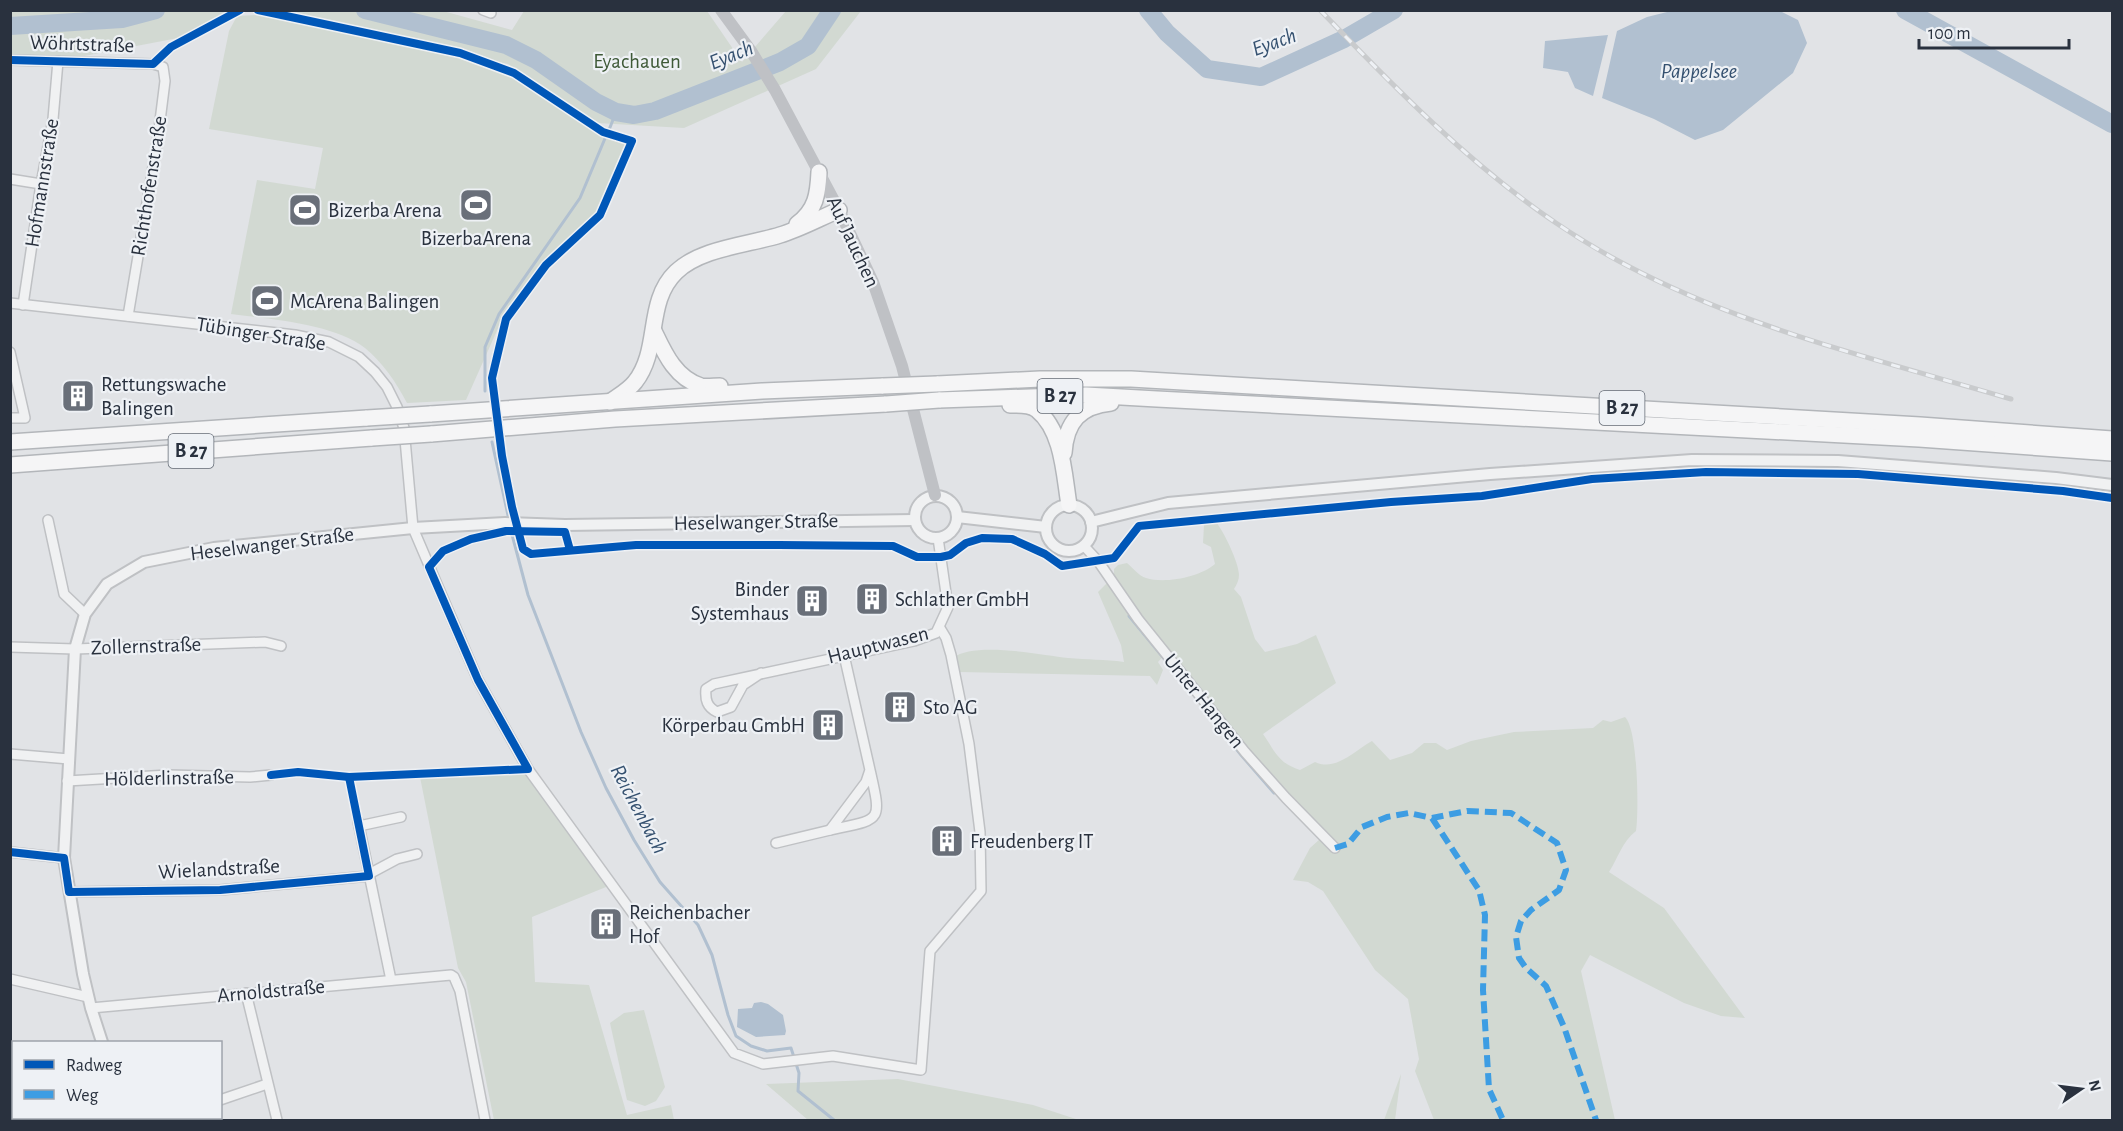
<svg xmlns="http://www.w3.org/2000/svg" width="2123" height="1131" font-family="'Alegreya Sans',sans-serif">
  <style>
    .green { fill: #d2d9d2 }
    .water { fill: #b1c0d0 }
    .lines { fill: none; stroke-linecap: round; stroke-linejoin: round }
    .stream { stroke: #b1c0d0; stroke-width: 3 }
    .river { stroke: #b1c0d0; stroke-width: 18 }
    .minor-casing { stroke: #bfc1c4; stroke-width: 12 }
    .tertiary-casing { stroke: #bfc1c4; stroke-width: 14 }
    .trunk-casing { stroke: #b3b6ba; stroke-width: 18 }
    .minor { stroke: #f0f1f2; stroke-width: 9 }
    .tertiary { stroke: #f0f1f2; stroke-width: 10 }
    .secondary { stroke: #bfc1c5; stroke-width: 12 }
    .trunk { stroke: #f5f5f6; stroke-width: 15 }
    .rail-casing { stroke: #c9cbcd; stroke-width: 5 }
    .rail { stroke: #eef1f5; stroke-width: 3; stroke-dasharray: 9; stroke-linecap: butt }
    .trunk-bridge-casing { stroke: #b3b6ba; stroke-width: 18; stroke-linecap: butt }
    .trunk-bridge { stroke: #f5f5f6; stroke-width: 15 }
    .quiet { stroke: #3d9de3; stroke-width: 6; stroke-dasharray: 12 6; stroke-linecap: butt }
    .cycleway-casing { stroke: #eef1f5; stroke-width: 11 }
    .cycleway { stroke: #0057b8; stroke-width: 8 }
    .labels { text-anchor: middle; dominant-baseline: central; stroke-width: 4.5; stroke-linejoin: round; paint-order: stroke }
    .shield { fill: #eef1f5; stroke: #646b75; stroke-width: 1.5 }
    .shield-label { font-size: 20px; font-weight: bold; fill: #29313e }
    .street-label { font-size: 21px; fill: #29313e; stroke: #eef1f5 }
    .park-label { font-size: 21px; fill: #3e5937; stroke: #eef1f5 }
    .poi-label { font-size: 21px; fill: #29313e; stroke: #eef1f5; text-anchor: start }
    .water-label { font-size: 22px; font-style: italic; fill: #355170; stroke: #eef1f5 }
  </style>
  <rect width="100%" height="100%" fill="#e1e3e6"/>
  <g class="green">
    <path d="M10 11H240L230 14 199 34 58 61 11 60Z"/>
    <path d="M258 11H443L512 30 524 11H707L742 62 786 11H861L816 69 684 128 597 123 508 64Z"/>
    <path d="M258 15 459 57 511 76 601 136 626 144 597 212 544 262 503 317 466 400 407 403C396 382 383 363 365 348 335 324 269 319 231 314L257 180 315 189 323 148 209 129 229 31 237 16Z"/>
    <path d="M1216 522C1224 532 1239 563 1239 575 1239 580 1237 584 1234 589L1241 597 1255 639 1265 652 1297 644 1316 635 1336 683 1263 734C1275 751 1278 763 1300 770L1315 762C1336 772 1355 750 1372 741L1390 760 1412 753 1424 743H1436L1447 750 1471 741 1514 732 1593 728 1603 720 1611 722 1625 717C1638 729 1639 812 1636 831 1622 842 1618 858 1609 872L1664 908 1745 1018 1721 1016 1684 1003 1590 955 1581 971 1615 1120H1434L1415 1071 1419 1059 1408 999 1375 970 1323 891 1308 882 1293 880 1310 848 1320 839 1285 803 1166 653 1158 662 1163 670 1157 685 1150 676 960 672 956 667 953 658C974 641 1042 655 1068 658 1087 660 1105 659 1124 662L1121 645 1098 592 1107 583 1114 589 1119 584 1114 576V569L1118 565 1127 563C1132 567 1139 576 1146 578 1165 584 1200 577 1215 564L1211 547 1203 543 1204 525Z"/>
    <path d="M528 774 611 885 532 917 535 982 589 985 627 1115 671 1105 674 1120H494L466 982 458 968 420 777Z"/>
    <path d="M644 1010 665 1087 656 1101 645 1106 627 1100 610 1023 624 1013Z"/>
    <path d="M1401 1074 1395 1120H1384Z"/>
    <path d="M898 1079 1033 1105 1079 1120H808L766 1084Z"/>
  </g>
  <g class="water">
    <path d="M1671 11H1780L1798 20 1807 43 1793 73 1723 130 1695 140 1654 119 1602 98 1617 31 1647 17Z"/>
    <path d="M1608 35 1593 96 1575 88 1568 72 1543 68 1545 41Z"/>
    <path d="M761 1002 768 1004 783 1015 786 1031 785 1035 756 1037 737 1027 738 1009 752 1008 754 1003Z"/>
  </g>
  <g class="lines">
    <g class="stream">
      <path d="M609 130 616 112"/>
      <path d="M485 391V347L499 314 580 198 606 136"/>
      <path d="M492 442 509 520"/>
      <path d="M510 527 528 595 581 732 606 788 634 840 660 882 698 925 712 955 728 1015 736 1036 751 1046 767 1051 791 1048 799 1073 798 1091 834 1120"/>
      <path d="M1129 616 1180 678"/>
      <path d="M1216 723 1241 755 1274 793"/>
    </g>
    <g class="river">
      <path d="M365 10 506 45 536 60 596 102 616 112 634 115 655 111 780 62 808 46 832 10"/>
      <path d="M1148 10 1167 33 1207 69 1261 77 1344 39 1394 10"/>
      <path d="M1905 10 2112 124"/>
      <path d="M10 26 122 19 156 10"/>
    </g>
    <defs>
      <g id="minor">
        <path d="M483 10 491 13"/>
        <path d="M10 60 153 64 163 67 165 81 158 137 128 316"/>
        <path d="M10 179 41 184"/>
        <path d="M10 303 295 335 329 342 359 357 375 372 387 387 397 407 404 428 413 528 478 680 528 769 734 1053 763 1064 833 1056 921 1070 930 951 981 891 980 832 969 744 951 655 946 638 940 628"/>
        <path d="M23 305 41 184 53 119 58 61"/>
        <path d="M10 352 25 418H10"/>
        <path d="M48 520 64 594 85 614"/>
        <path d="M1084 546 1098 561 1138 619 1245 752 1286 798 1335 848"/>
        <path d="M10 647 75 649 265 642 281 646"/>
        <path d="M844 655 870 770 866 782 830 830C882 819 882 823 870 770"/>
        <path d="M761 673 743 685 731 707 717 712C707 707 705 700 706 689L714 684 914 641 936 633 948 607 938 538"/>
        <path d="M10 754 69 759"/>
        <path d="M67 781 168 775 250 777 271 775"/>
        <path d="M358 821 391 980"/>
        <path d="M359 826 401 817"/>
        <path d="M776 843 830 830"/>
        <path d="M10 852 64 858"/>
        <path d="M369 874 397 859 417 854"/>
        <path d="M69 892 220 890 369 876"/>
        <path d="M10 979 88 997"/>
        <path d="M246 993 277 1120"/>
        <path d="M91 1008 451 975 454 977 460 991 485 1120"/>
        <path d="M10 1090 14 1091"/>
        <path d="M220 1100 267 1084"/>
        <path d="M105 1118 115 1120"/>
        <path d="M160 1120 169 1118"/>
      </g>
      <g id="tertiary">
        <circle cx="936" cy="517" r="21"/>
        <circle cx="1069" cy="528" r="23"/>
        <path d="M957 517 1046 527"/>
        <path d="M1091 522 1168 503 1490 474 1692 460 1838 461 2056 478 2112 485"/>
        <path d="M102 1042 91 1008 83 974 64 858 75 649 85 614 107 584 144 562 214 548 413 528 505 523 565 525 914 520"/>
        <path d="M138 1118 140 1120"/>
      </g>
      <g id="trunk">
        <path d="M797 224C816 210 818 194 819 172"/>
        <path d="M654 331C664 352 675 378 701 386 706 387 714 386 720 386"/>
        <path d="M937 384 1040 379H1131L1920 425 2112 439"/>
        <path d="M939 400 1086 395 1157 399 1919 439 2112 453"/>
        <path d="M610 402C618 396 629 390 635 382 661 349 645 302 676 272 701 248 748 245 780 235 800 229 820 218 839 210"/>
        <path d="M1010 405C1019 405 1030 404 1037 410 1063 431 1064 475 1069 505"/>
        <path d="M430 414 762 391 883 386"/>
        <path d="M431 434 615 419 886 404"/>
        <path d="M10 442 367 418"/>
        <path d="M1064 453C1066 422 1080 406 1111 403"/>
        <path d="M10 465 372 438"/>
      </g>
    </defs>
    <use href="#minor" class="minor-casing"/>
    <use href="#tertiary" class="tertiary-casing"/>
    <use href="#trunk" class="trunk-casing"/>
    <use href="#minor" class="minor"/>
    <use href="#tertiary" class="tertiary"/>
    <path class="secondary" d="M721 10 751 51 775 90 839 210 873 282 902 366 935 495"/>
    <use href="#trunk" class="trunk"/>
    <defs>
      <path id="rail" d="M1320 10C1394 87 1468 163 1556 223 1692 316 1855 353 2011 399"/>
    </defs>
    <use href="#rail" class="rail-casing"/>
    <use href="#rail" class="rail"/>
    <defs>
      <g id="trunk-bridge">
        <path d="M883 386 937 384"/>
        <path d="M886 404 939 400"/>
        <path d="M367 418 430 414"/>
        <path d="M372 438 431 434"/>
      </g>
    </defs>
    <use href="#trunk-bridge" class="trunk-bridge-casing"/>
    <use href="#trunk-bridge" class="trunk-bridge"/>
    <g class="quiet">
      <path d="M1432 818 1479 890 1485 915 1483 990 1489 1089 1503 1120"/>
      <path d="M1335 848 1348 844 1362 827 1387 817 1409 813 1432 818 1467 811 1511 813 1557 843 1566 870 1559 890 1531 910 1521 921 1516 937 1519 958 1526 968 1546 986 1564 1027 1596 1120"/>
    </g>
    <defs>
      <g id="cycleway">
        <path d="M258 10 460 53 514 73 603 132 632 141 600 215 546 265 506 319 492 378 502 456 512 507 523 549 531 554 636 545H779L893 546 917 557H941L950 555 966 543 982 538 1012 539 1045 554 1062 566 1114 558 1139 526 1391 502 1482 496 1592 479 1706 472 1858 474 2063 491 2112 498"/>
        <path d="M10 60 153 64 171 47 240 10"/>
        <path d="M271 775 298 772 349 777 528 769 478 680 429 567 443 551 471 539 506 531 565 532 570 550"/>
        <path d="M10 852 64 858 69 892 220 890 369 876 349 777"/>
      </g>
    </defs>
    <use href="#cycleway" class="cycleway-casing"/>
    <use href="#cycleway" class="cycleway"/>
  </g>
  <defs>
    <symbol id="stadium-square" viewBox="-11 -11 22 22"><rect x="-9" y="-9" width="18" height="18" rx="4" fill="#696f79" stroke="#eef1f5"/><path d="M0-5a6.5 5 0 1 0 0 10a6.5 5 0 1 0 0-10ZM-3.5-1.8h7v3.6h-7Z" fill="#fff"/></symbol>
    <symbol id="building-square" viewBox="-11 -11 22 22"><rect x="-9" y="-9" width="18" height="18" rx="4" fill="#696f79" stroke="#eef1f5"/><path d="M-4-6H4V6H1V3H-1V6H-4ZM-2.5-4.3h1.7v1.8h-1.7ZM.8-4.3h1.7v1.8H.8ZM-2.5-1h1.7V.8h-1.7ZM.8-1h1.7V.8H.8Z" fill="#fff"/></symbol>
  </defs>
  <g fill-rule="evenodd">
    <use href="#stadium-square" x="457" y="186" width="38" height="38"/>
    <use href="#stadium-square" x="286" y="191" width="38" height="38"/>
    <use href="#stadium-square" x="248" y="282" width="38" height="38"/>
    <use href="#building-square" x="59" y="377" width="38" height="38"/>
    <use href="#building-square" x="853" y="580" width="38" height="38"/>
    <use href="#building-square" x="793" y="582" width="38" height="38"/>
    <use href="#building-square" x="881" y="688" width="38" height="38"/>
    <use href="#building-square" x="809" y="706" width="38" height="38"/>
    <use href="#building-square" x="928" y="822" width="38" height="38"/>
    <use href="#building-square" x="587" y="905" width="38" height="38"/>
  </g>
  <g class="labels">
    <g class="shield">
      <rect x="1037.5" y="379" width="45" height="34" rx="4.5"/>
      <rect x="1599.5" y="391" width="45" height="34" rx="4.5"/>
      <rect x="168.5" y="434" width="45" height="34" rx="4.5"/>
    </g>
    <g class="shield-label">
      <text x="1060" y="396">B 27</text>
      <text x="1622" y="408">B 27</text>
      <text x="191" y="451">B 27</text>
    </g>
    <g class="street-label">
      <text transform="translate(82 44) rotate(2)">Wöhrtstraße</text>
      <text transform="translate(42 183) rotate(-81)">Hofmannstraße</text>
      <text transform="translate(149 186) rotate(-81)">Richthofenstraße</text>
      <text transform="translate(853 242) rotate(65)">Auf Jauchen</text>
      <text transform="translate(261 334) rotate(9)">Tübinger Straße</text>
      <text transform="translate(756 522) rotate(-1)">Heselwanger Straße</text>
      <text transform="translate(272 544) rotate(-7)">Heselwanger Straße</text>
      <text transform="translate(878 645) rotate(-14)">Hauptwasen</text>
      <text transform="translate(146 646) rotate(-2)">Zollernstraße</text>
      <text transform="translate(1204 701) rotate(51)">Unter Hangen</text>
      <text transform="translate(169 778) rotate(-1)">Hölderlinstraße</text>
      <text transform="translate(219 869) rotate(-3)">Wielandstraße</text>
      <text transform="translate(271 991) rotate(-5)">Arnoldstraße</text>
    </g>
    <g class="park-label">
      <text x="637" y="61">Eyachauen</text>
    </g>
    <g class="poi-label">
      <text x="328" y="210">Bizerba Arena</text>
      <text x="476" y="238" text-anchor="middle">BizerbaArena</text>
      <text x="290" y="301">McArena Balingen</text>
      <text x="101" y="384">Rettungswache<tspan x="101" dy="24">Balingen</tspan></text>
      <text x="789" y="589" text-anchor="end">Binder<tspan x="789" dy="24">Systemhaus</tspan></text>
      <text x="895" y="599">Schlather GmbH</text>
      <text x="923" y="707">Sto AG</text>
      <text x="805" y="725" text-anchor="end">Körperbau GmbH</text>
      <text x="970" y="841">Freudenberg IT</text>
      <text x="629" y="912">Reichenbacher<tspan x="629" dy="24">Hof</tspan></text>
    </g>
    <g class="water-label">
      <text transform="translate(1274 42) rotate(-20)">Eyach</text>
      <text transform="translate(731 55) rotate(-22)">Eyach</text>
      <text x="1699" y="71">Pappelsee</text>
      <text transform="translate(639 809) rotate(62)">Reichenbach</text>
    </g>
  </g>
  <rect width="2123" height="1131" fill="none" stroke="#29313e" stroke-width="24"/>
  <rect x="12" y="1041" width="210" height="78" fill="#eef1f5" stroke="#9fa4ac" stroke-width="1.5"/>
  <rect x="24" y="1060" width="30" height="9" fill="#0057b8" stroke="#9fa4ac" stroke-width="1.5"/>
  <text x="66" y="1071" font-size="18" fill="#29313e">Radweg</text>
  <rect x="24" y="1090" width="30" height="9" fill="#3d9de3" stroke="#9fa4ac" stroke-width="1.5"/>
  <text x="66" y="1101" font-size="18" fill="#29313e">Weg</text>
  <g transform="translate(2081 1089) rotate(76)" stroke="#eef1f5" stroke-width="4.5" paint-order="stroke">
  <path d="M0-4.5L10 22L0 15L-10 22Z" fill="#29313e"/>
  <text y="-9" font-size="16" font-weight="bold" text-anchor="middle" fill="#29313e">N</text>
  </g>
  <path d="M1919 39v9h150v-9" fill="none" stroke="#29313e" stroke-width="3"/>
  <text x="1928" y="39" font-size="18" fill="#29313e" stroke="#eef1f5" stroke-width="4.5" paint-order="stroke">100 m</text>
</svg>
